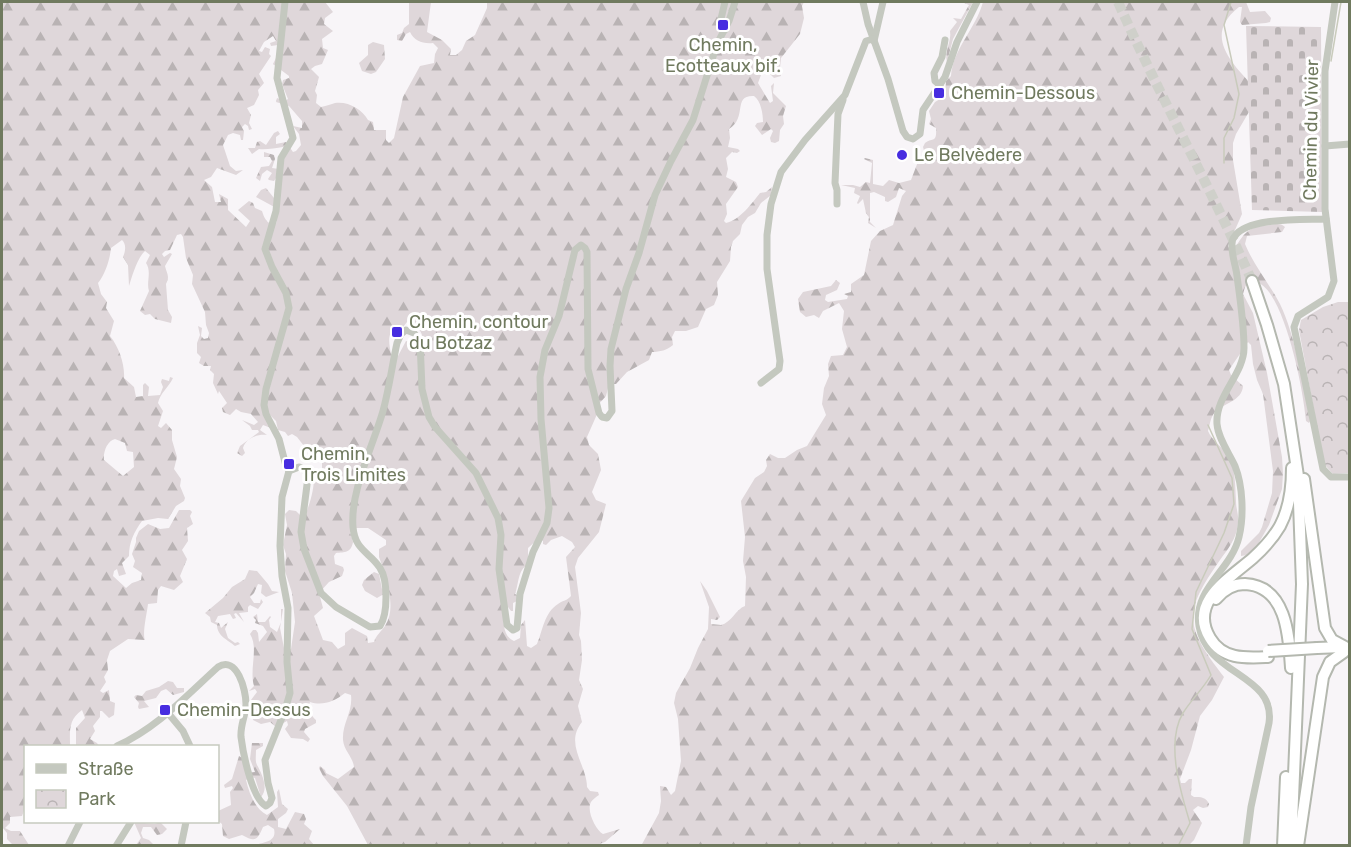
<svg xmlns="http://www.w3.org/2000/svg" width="1351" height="847" font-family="Rubik,sans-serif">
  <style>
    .forest { fill: url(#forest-firs); fill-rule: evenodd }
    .cemetery { fill: url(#cemetery-stones) }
    .park { fill: url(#park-crowns) }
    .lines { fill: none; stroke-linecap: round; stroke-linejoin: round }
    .stream { stroke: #c9cbbc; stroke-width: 1.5 }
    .highway-tunnel { stroke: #cfd0ca; stroke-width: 10; stroke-dasharray: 10 5; stroke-linecap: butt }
    .highway-casing { stroke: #b4b8af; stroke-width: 14 }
    .minor { stroke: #c4c8bf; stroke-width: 7 }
    .highway { stroke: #fff; stroke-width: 10 }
    .highway-bridge-casing { stroke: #b4b8af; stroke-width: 14; stroke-linecap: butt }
    .highway-bridge { stroke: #fff; stroke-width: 10 }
    .poi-dot { fill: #472de0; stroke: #fff; stroke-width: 2 }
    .labels { text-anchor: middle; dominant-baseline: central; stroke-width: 6; stroke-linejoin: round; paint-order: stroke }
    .poi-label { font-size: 18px; fill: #707a5f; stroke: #fff; text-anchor: start }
    .street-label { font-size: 18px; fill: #707a5f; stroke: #fff }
  </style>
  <defs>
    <pattern id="forest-firs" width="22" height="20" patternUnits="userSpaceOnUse" patternTransform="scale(1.5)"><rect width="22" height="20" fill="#dfd7da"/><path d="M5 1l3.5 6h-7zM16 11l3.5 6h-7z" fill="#b9b3b4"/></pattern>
    <pattern id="cemetery-stones" width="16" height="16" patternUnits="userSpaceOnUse" patternTransform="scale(1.5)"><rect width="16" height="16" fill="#dfd7da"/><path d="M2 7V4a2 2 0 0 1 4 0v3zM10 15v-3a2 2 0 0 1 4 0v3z" fill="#b9b3b4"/></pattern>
    <pattern id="park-crowns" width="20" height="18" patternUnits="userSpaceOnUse" patternTransform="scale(1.5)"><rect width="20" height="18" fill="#dfd7da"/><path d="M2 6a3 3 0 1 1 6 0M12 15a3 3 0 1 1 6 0" fill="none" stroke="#b9b3b4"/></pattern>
  </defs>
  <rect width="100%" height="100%" fill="#f8f5f8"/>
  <g class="forest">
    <path d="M2 2H325L333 12 325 18 324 24 333 31 322 39 323 48 328 50 322 64 315 66 311 69 319 77 315 91 317 95 316 103 321 107C327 106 331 104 335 103 348 101 362 109 368 120L373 122 374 130H386V140L389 143 394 138 403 97 420 66 434 63 435 54 438 48 433 43C423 44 414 41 410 32L406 34 402 41 397 40V35L402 33 404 28 409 24V2H431L427 32 442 40 451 49 450 55H456L462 50 466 41 475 35 487 8V2H804L802 6 804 18 800 34 781 58 780 68 781 76 774 78 770 74 767 68 764 67 758 83 770 103 773 101 771 86 774 83 773 93 786 106 783 116 784 124 780 130 779 141 775 143 771 142 770 138 773 131 771 129 762 135 755 126 757 123 763 122C763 114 761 101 754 96 732 95 748 117 729 129L730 138 728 147 738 149 740 151 737 153 732 152 726 158 728 169 726 177 736 182 738 187 726 204 727 214 724 221 726 223C740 220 752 203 760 193L766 192 772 187 771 195 761 203 755 213 748 217 742 225 740 234 733 241 731 247 730 261 717 282 718 295 714 305 706 309 698 327 686 331H675L672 337 673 345C667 350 660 352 652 352L649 360 627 372 616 384H609L606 396 598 405V412L587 437 589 445 598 454 601 470 592 492 596 500 606 504 599 532 578 558 575 567 581 613 579 635 581 641 582 660 579 680 583 689 578 706 582 722C564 744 587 765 587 787L590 791 598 792 599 795C596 797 593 799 591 802 586 811 596 830 603 834L620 829 605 842 594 846 368 845 347 806 323 776 319 768 320 766 325 770 326 773 338 779 354 767C353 757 344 751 343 740 342 723 353 712 351 695L345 693C334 702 322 706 310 702 307 708 311 716 316 720V723L305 729 304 732 310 739 308 742 303 739 291 738 285 729 288 725 287 721 276 727 270 722 261 724 253 720 256 705 251 700 257 692 255 689 249 691 254 686C249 669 259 648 250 634L253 630H256L258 633 259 642 267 632 263 626 255 623 256 620 253 617 257 614 258 622H265L270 616 271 617 269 620 270 627 277 632 281 622V609H283L280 628 284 648 291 649 295 622 292 593 285 571 286 554 283 545 287 525 285 514 289 510 296 511 300 515 306 513C310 504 316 483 313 474L319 477 322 475V454L317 448 304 446 297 437 292 434 288 436 285 432 278 430 276 421 270 415 271 428 263 425 260 430 267 435C257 434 246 438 243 448L245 453 242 456 237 453 240 446 259 432 258 430H252L250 426 242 420 254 425 258 422 251 414 241 412 236 409 230 415 223 412 222 408 227 403 219 391 218 394 213 383 214 374 210 370 211 366H204L199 363 201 357 197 353V343L200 335 198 326 202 328 201 336 204 339 208 338 209 333 206 325 205 312 192 284 193 275 186 258 183 237 181 234 177 235 170 250 165 251 162 254 164 257 170 253 172 254 165 266C167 274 170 276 166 284L168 310 172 317 171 323 155 319 150 314 145 315 140 311 149 291C146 282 152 272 146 263L150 255 145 251C137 258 132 277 129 286L128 265 123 257C125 252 127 245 122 240L111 248C110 259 105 275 98 283L101 294 107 302 106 308 114 321 110 336C119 347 125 365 124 378L134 387 136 397 143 396V385L145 383 149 387 148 396 160 395 163 387 161 382 162 379 169 381 170 377 173 378C169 387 160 393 158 403L163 411 158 426 161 428 166 423 172 430V440L177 457 174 469 181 479 180 486 185 498 184 501 176 506 168 519 158 518 142 521C134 532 129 542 129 556L122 563 126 574 119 576 117 569 114 571 113 576 126 588 132 583 141 580 142 573 133 567 135 561 132 554 136 542V538L139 531 148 524 160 529 169 528 179 510H190L192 512 190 516 193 524 187 528 188 541 182 550 187 559 180 576 183 582 174 590 161 586 158 590 157 603 148 604C147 613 142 634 145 640L128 639 110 651 107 660 108 670 104 677 106 682 100 691 103 693 109 690 110 701 115 703 114 715 109 718 102 711H100V717L93 726 95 731 90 739 97 743 99 746H76V728L85 718 82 710C68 720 70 731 70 746H26L25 808 22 816 10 817V823L5 828 11 831H20L29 845H13L7 839V833L2 827ZM273 36 276 41 270 43 271 46 278 45 277 56 273 64 289 76V78L283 80 282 84 288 99 285 101 277 98 276 102 289 106 302 121V128L293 126 299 134 301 145 296 151 293 152 286 142 276 144V137L280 134 278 131 274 133 266 145 260 141 257 142 255 148H248L252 154 259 149C265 150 276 148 283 147L286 150 279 169 272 168 275 159 274 155 264 152V157H270L272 161 269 166 261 167 256 178 260 181 262 174 267 170 272 173 268 179 269 180 274 181 276 178 274 198 266 188 261 190 256 197 278 209 276 224C268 226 264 218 262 211L255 208 253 203 249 201 238 210 250 221 246 227 228 210V199L219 194 221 202H215L212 187 204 180 211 177 217 168 236 175 243 170 236 171 230 166 223 145 228 135 233 133 240 135 241 140H243L244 131 242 127 245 124 248 126 249 130 252 129 249 123 251 115 247 108 254 105 259 95 258 90 264 83 259 74 271 56 269 54 270 49 265 47 262 52 259 51 264 42ZM407 322C422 326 423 336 425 350L424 352 416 344 406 341 398 356H394L391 354C389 343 387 335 395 326L403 327ZM115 439 125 443 127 451 133 452 134 467 123 476 104 460C103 452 107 441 115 439ZM356 528H368L386 540V545L379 549V557L387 579 382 589 379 574 374 572 364 580 362 585 365 591 377 598 389 591C391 603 392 615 385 626 381 632 376 635 374 642L368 643 367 636 352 628 345 633V645L338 649 332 642 323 640 314 616 323 608 319 593 329 582 342 576 344 570 343 567 335 564 334 556 336 553C345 552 351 553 353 542L350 532ZM562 536 572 542 575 547 566 557 571 596C567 601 563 600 558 604 544 613 543 630 537 644L531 648 527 646 525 620 521 625 520 638 514 641C502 636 504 621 503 610L508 607 511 611H513V603L517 601V595L515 594C519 584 517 571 528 564V548L539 538 543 541V544L546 545 551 540Z"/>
    <path d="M962 2H973L953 39 947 62C944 51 952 41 950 31L957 22 953 18 961 19 969 5Z"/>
    <path d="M983 2H1246L1250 12 1265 11 1271 18 1270 22 1266 23 1242 25 1240 22 1242 7H1239C1203 35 1231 62 1253 86V105L1236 134 1233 143V160L1242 214 1228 246 1229 248 1234 249C1246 231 1248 227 1270 225 1277 224 1280 223 1285 227L1282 232 1247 236 1245 244C1254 266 1269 283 1280 304 1295 335 1304 386 1310 421L1309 423 1306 421C1303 388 1289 322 1271 295 1267 288 1261 284 1254 279L1249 281 1245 287 1243 294 1253 313 1267 373 1282 457 1283 473 1282 489 1269 525 1257 546 1247 555 1241 556V551L1259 533 1262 527 1272 493 1273 471 1263 394 1257 380 1253 364 1251 345 1248 342 1229 370 1231 375 1243 386C1242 401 1224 403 1215 412 1210 418 1210 425 1208 431 1212 441 1223 447 1228 456 1236 471 1235 485 1236 501 1236 509 1239 515 1238 523 1237 538 1228 549 1220 560 1183 613 1184 625 1224 677L1212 700 1200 716 1191 750 1180 779 1181 783H1185L1189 779H1192L1191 795 1194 797C1201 797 1206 797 1209 804L1208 807 1203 808 1198 806 1193 810 1202 823 1194 840 1188 846H641L659 813 661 801 660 786 666 787 671 795 675 791 681 761 678 719 674 703 676 693 690 668 698 648 708 629 709 607 700 581 707 591 720 617 717 620 711 619V624C714 624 718 625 721 625 731 623 736 609 745 606L746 577 743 561 745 537 741 501 755 478 764 472 767 466 766 460 770 454 778 458H785L797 450 807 446 826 415 822 404 824 388 829 376 828 364 831 356 843 355 847 347 842 329 844 311 839 303 823 311 819 318 814 315 806 317 800 312 798 299 803 292 831 286 836 280 840 283 837 290 826 295 825 300 828 302 847 299 848 296 844 294 851 292V284L864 275 871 241 880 231 893 225 902 196 906 191 899 188 896 197 888 202 885 201V197L874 192 870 193V222L876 228 868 223 869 217 866 213 863 199 858 204 857 203 860 196 854 193 855 188 841 185H853L860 187 866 182 870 183 872 163 864 159 865 158 873 160V184L883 186 889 180 899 183 911 180 919 159 925 154 923 147 925 143C932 137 937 144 936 128L929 124 931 119 929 111 935 102 945 96 946 81 951 76C953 49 976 28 983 2Z"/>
    <path d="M373 42 384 45 385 59 376 72 371 74 362 71 359 63 368 55V45Z"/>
    <path d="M249 570 257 571 268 584 272 591 279 592 266 597 261 593 262 585 258 584 254 593 250 597 254 603H260L261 599 263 602 258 609 250 605 248 607V612L239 613 244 622 236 613 234 614 236 618 233 619 230 614 218 616 215 622 219 623 221 628 228 622 225 629 228 638 235 643 238 642 240 644 235 646C228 640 217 636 217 625L211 622 210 617 205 613 223 598 232 587 245 579Z"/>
    <path d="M168 681 173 682 177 688H184V692L173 695 166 689 161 691 156 698 144 701 149 707 139 709 138 707 139 703 134 697 136 695 142 696 146 691 159 687Z"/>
    <path d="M252 743H263V746L256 750C256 755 255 761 257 765 262 774 269 788 261 797L255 778 251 777 246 780C249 793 255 809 267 815L278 807 277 792 279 789 282 804 288 809 286 813 278 819V827L286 829 295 812 304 814 306 819 304 824 312 831 309 839 314 845H256C264 842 277 842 274 829L268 825 263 827C257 841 255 842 242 835L229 839 223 836 222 824 218 821V811L231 805 230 792 233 788 232 786 225 788 224 785 232 779 239 756 242 758 246 773 255 772 250 759Z"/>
    <path d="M134 822 155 824 160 822 167 829 162 834 157 835 151 827H143L141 833 143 838 149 840 154 845H136L141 838Z"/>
  </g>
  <path class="cemetery" d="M1246 26 1321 27 1322 212 1252 210Z"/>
  <path class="park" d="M1338 302H1349V473L1333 474 1324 464 1299 330 1301 320 1323 307Z"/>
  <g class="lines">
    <g class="stream">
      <path d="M1331 61 1341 2"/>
      <path d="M1224 163V138L1234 118 1239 94 1224 25 1231 2"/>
      <path d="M1178 846 1190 823C1181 793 1165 743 1183 713 1191 700 1203 689 1211 675L1192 629 1196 592 1224 533 1234 504 1232 478 1208 425"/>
    </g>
    <path class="highway-tunnel" d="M1118 2C1160 96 1210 187 1252 281"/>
    <defs>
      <g id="highway">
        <path d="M1252 281 1267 325 1284 384 1298 476 1302 584 1291 846"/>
        <path d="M1304 479 1325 628 1332 640 1345 647"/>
        <path d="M1216 599C1224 589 1233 584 1245 584 1287 586 1289 637 1291 668"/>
        <path d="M1317 648 1343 647"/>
        <path d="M1268 657C1246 658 1223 660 1210 638 1188 602 1230 578 1253 558 1263 549 1273 538 1280 526 1289 509 1292 487 1292 468"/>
        <path d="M1283 846 1286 777"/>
        <path d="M1298 846 1323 677 1330 662 1344 652"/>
      </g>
    </defs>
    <use href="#highway" class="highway-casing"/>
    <g class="minor">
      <path d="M285 2 277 78 293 138 281 158 276 211 265 249 272 267 286 293 289 308 266 389 264 405 266 414 279 439 286 466 289 471"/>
      <path d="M725 2 720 23 725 30"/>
      <path d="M863 2 868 24 888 79 903 131 907 137 913 139 920 134 923 110 945 77 957 42 977 2"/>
      <path d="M1335 2 1325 71V209L1334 281 1328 297 1298 316 1294 327 1323 469 1331 477H1350"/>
      <path d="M874 41 883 2"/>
      <path d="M940 85 935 81 934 73 942 57 945 40"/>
      <path d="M1325 146 1350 144"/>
      <path d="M837 204V190L835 183 838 114 843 100"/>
      <path d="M761 383 779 369 780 361 767 269V235L771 204 781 172 805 140 845 95 866 41 873 39"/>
      <path d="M168 713 183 731 190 746"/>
      <path d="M117 746C157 728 186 696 218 667 237 655 246 690 246 704 246 715 240 725 241 737 243 753 252 799 266 806L270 803 272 798 268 783 265 760 285 710 290 693 287 662 288 608 282 576 280 546 282 497 289 471 299 467 305 470 308 477 301 532 304 549 321 593 336 607 370 627 380 626C388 614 388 580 380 568 370 552 355 551 353 527 350 491 373 446 383 411 389 389 392 366 397 343L401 334 406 330 414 333 420 341 422 389 429 417 435 427 476 473 498 518 501 535 499 569 507 625 513 630 517 628 520 594 533 552 547 523 549 508 541 419 540 377 545 350 559 316 575 250 581 245 585 248 587 252 588 369 599 413 602 417 607 418 612 411 610 366 611 349 626 289 639 253 655 195 671 161 693 120 717 44 729 21 735 2"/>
      <path d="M68 846 80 822"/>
      <path d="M116 846 131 822"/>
      <path d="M181 846 186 822"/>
      <path d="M1246 846 1251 807 1269 723C1276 674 1207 676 1199 626 1193 588 1231 571 1239 537 1244 516 1243 486 1235 466 1229 453 1218 438 1217 424 1215 396 1244 374 1244 348 1244 324 1240 299 1237 276 1236 266 1231 254 1232 244 1232 241 1233 238 1235 236 1248 217 1304 220 1326 219"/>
    </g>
    <use href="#highway" class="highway"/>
    <defs>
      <path id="highway-bridge" d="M1268 651 1317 648"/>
    </defs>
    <use href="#highway-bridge" class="highway-bridge-casing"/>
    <use href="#highway-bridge" class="highway-bridge"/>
  </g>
  <g class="poi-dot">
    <rect x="717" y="19" width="12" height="12" rx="3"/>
    <rect x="933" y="87" width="12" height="12" rx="3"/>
    <circle cx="902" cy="155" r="6"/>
    <rect x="391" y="326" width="12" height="12" rx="3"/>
    <rect x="283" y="458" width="12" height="12" rx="3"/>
    <rect x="159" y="704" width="12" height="12" rx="3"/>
  </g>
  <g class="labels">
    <g class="poi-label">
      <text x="723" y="45" text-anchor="middle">Chemin,<tspan x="723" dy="21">Ecotteaux bif.</tspan></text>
      <text x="951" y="93">Chemin-Dessous</text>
      <text x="914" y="155">Le Belvèdere</text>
      <text x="409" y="322">Chemin, contour<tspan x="409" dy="21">du Botzaz</tspan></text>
      <text x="301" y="454">Chemin,<tspan x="301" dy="21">Trois Limites</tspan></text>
      <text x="177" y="710">Chemin-Dessus</text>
    </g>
    <g class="street-label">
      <text transform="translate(1311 130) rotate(-89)">Chemin du Vivier</text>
    </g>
  </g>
  <rect width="1351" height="847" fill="none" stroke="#707a5f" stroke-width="6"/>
  <rect x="24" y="745" width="195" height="78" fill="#ffffff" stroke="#c6cabf" stroke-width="1.5"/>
  <rect x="36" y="764" width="30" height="9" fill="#c4c8bf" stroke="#c6cabf" stroke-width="1.5"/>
  <text x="78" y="775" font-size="18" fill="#707a5f">Straße</text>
  <rect x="36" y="790" width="30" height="18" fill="url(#park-crowns)" stroke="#c6cabf" stroke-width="1.5"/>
  <text x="78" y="805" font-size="18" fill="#707a5f">Park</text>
</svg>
